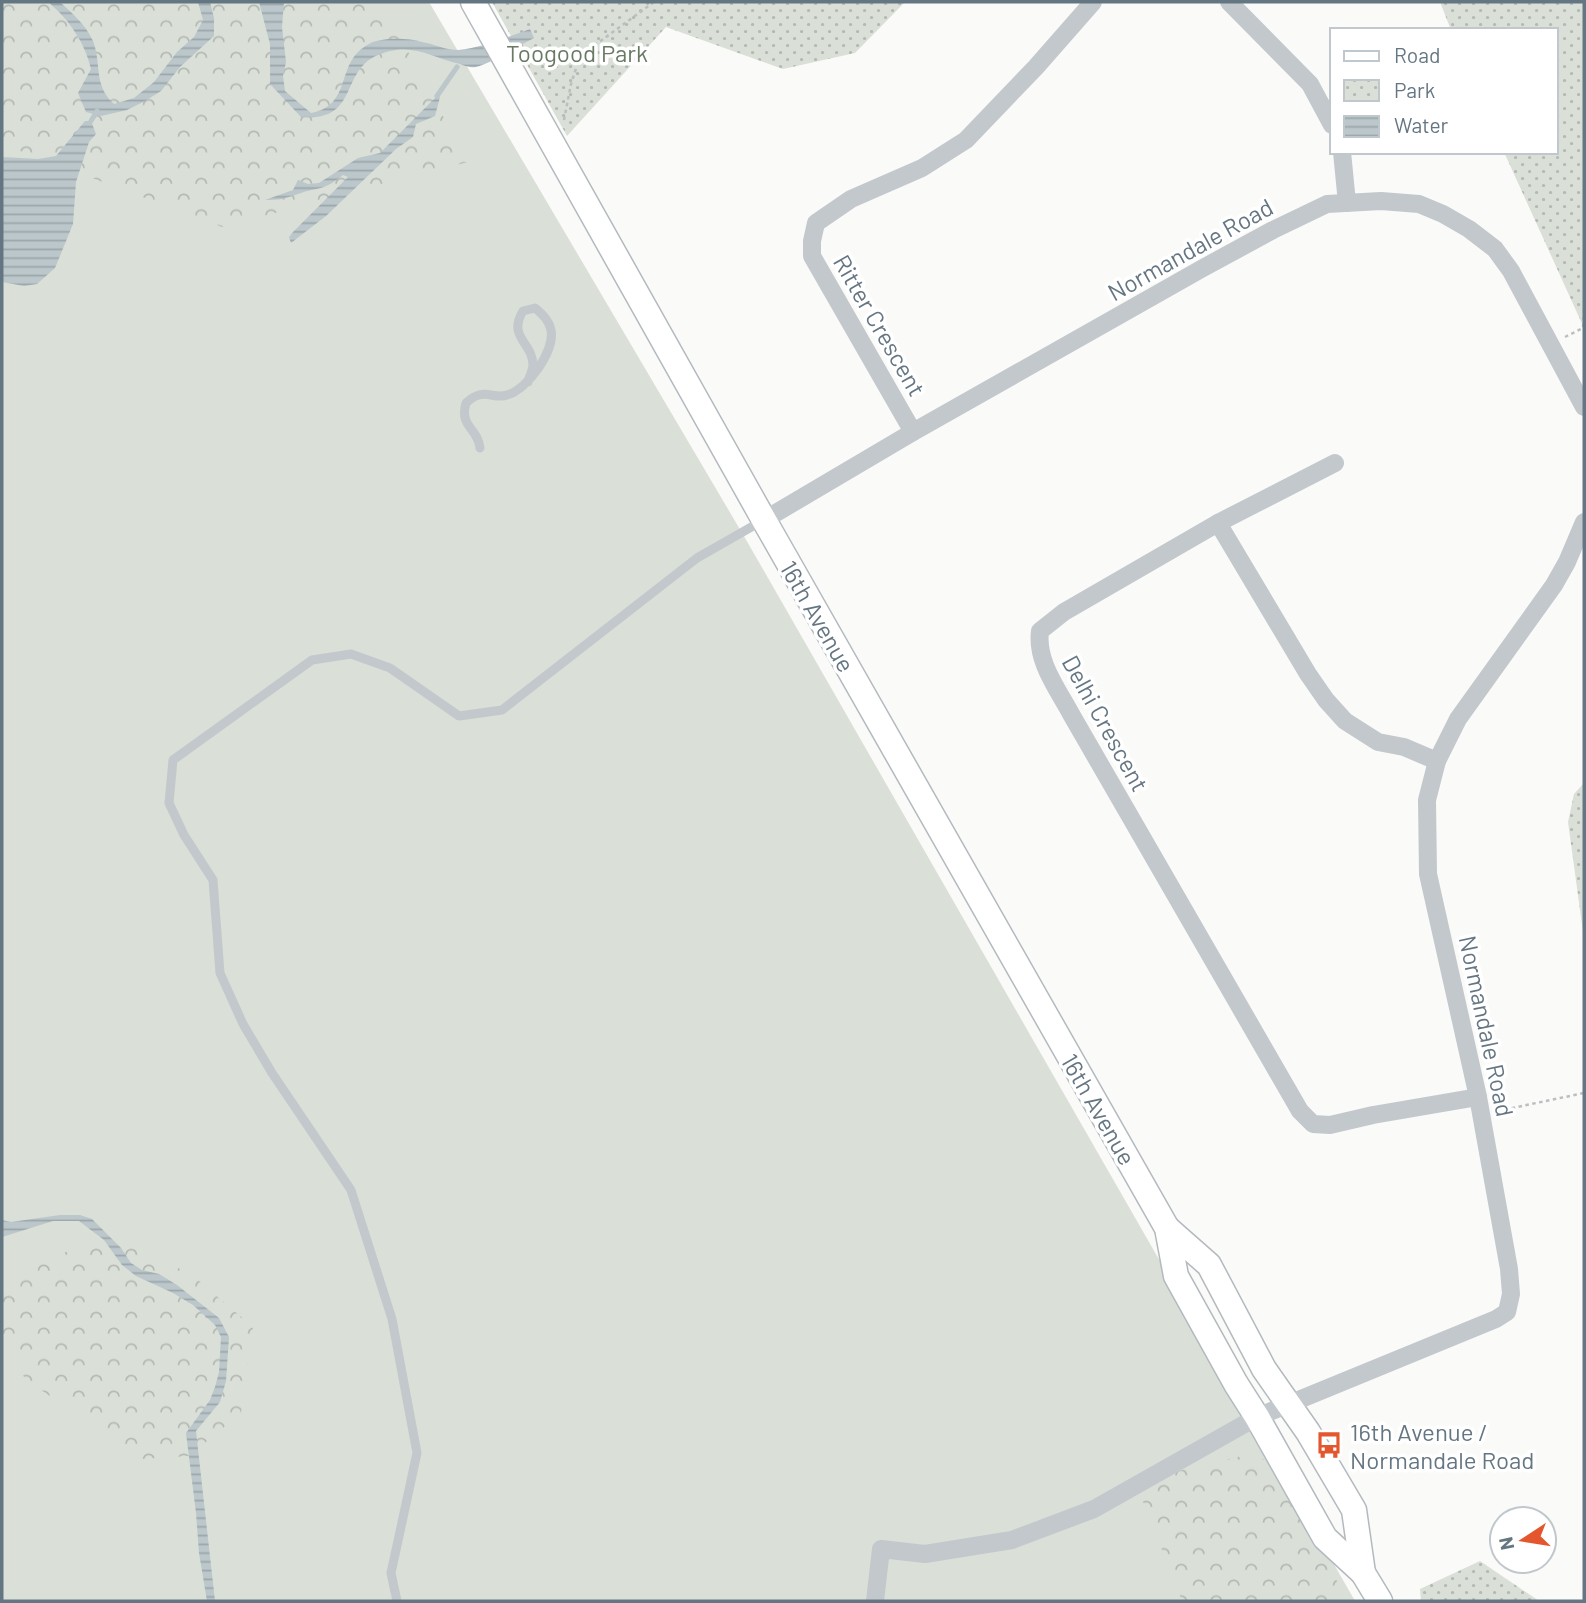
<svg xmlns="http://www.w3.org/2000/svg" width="1586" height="1603" font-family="Barlow,sans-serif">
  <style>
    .grass { fill: #dadfd7 }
    .forest { fill: url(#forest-crowns) }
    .park { fill: url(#park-dots) }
    .water { fill: url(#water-rules) }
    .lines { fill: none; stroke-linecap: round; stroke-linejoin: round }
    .stream { stroke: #bbc7cb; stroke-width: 5 }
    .secondary-casing { stroke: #b3babf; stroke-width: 27 }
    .path { stroke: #bbbfc2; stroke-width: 2.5; stroke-dasharray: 3.5 3.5; stroke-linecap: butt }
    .lane { stroke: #c3c8cc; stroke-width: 9 }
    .street { stroke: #c3c8cc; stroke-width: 18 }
    .secondary { stroke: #fff; stroke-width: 24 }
    .labels { text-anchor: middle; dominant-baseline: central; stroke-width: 7; stroke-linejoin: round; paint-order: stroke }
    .park-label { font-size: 24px; fill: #687a64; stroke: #fff }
    .street-label { font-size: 24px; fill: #657683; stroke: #fff }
    .poi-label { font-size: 24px; fill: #657683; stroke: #fff; text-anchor: start }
  </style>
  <defs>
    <pattern id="forest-crowns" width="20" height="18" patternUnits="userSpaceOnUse" patternTransform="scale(1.75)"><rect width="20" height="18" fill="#dadfd7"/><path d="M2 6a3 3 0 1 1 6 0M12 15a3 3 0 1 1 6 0" fill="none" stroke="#b4b9b4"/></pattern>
    <pattern id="park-dots" width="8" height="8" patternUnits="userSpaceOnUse" patternTransform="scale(1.75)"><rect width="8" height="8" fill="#dadfd7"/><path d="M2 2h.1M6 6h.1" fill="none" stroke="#b4b9b4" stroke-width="1.8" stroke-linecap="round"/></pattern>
    <pattern id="water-rules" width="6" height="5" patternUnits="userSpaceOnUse" patternTransform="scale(1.75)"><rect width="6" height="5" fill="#bbc7cb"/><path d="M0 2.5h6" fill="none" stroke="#9ca6aa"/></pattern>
  </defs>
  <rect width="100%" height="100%" fill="#fafaf8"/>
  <path class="grass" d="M2 2H429L745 538 1355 1601H2Z"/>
  <g class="forest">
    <path d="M2 2H381L468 162 222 227 2 144Z"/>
    <path d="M99 1241 144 1247 198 1280 253 1327 241 1413 189 1456 141 1459 25 1379 2 1332V1297L42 1260Z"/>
    <path d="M1259 1452 1349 1601H1182L1135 1481Z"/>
  </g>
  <g class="park">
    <path d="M492 2H905L855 53 783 69 666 27 567 136Z"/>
    <path d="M1440 2H1584V328L1504 152H1556V30H1451Z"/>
    <path d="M1584 783V939L1568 822 1574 794Z"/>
    <path d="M1480 1561 1539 1601H1421L1420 1589Z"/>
  </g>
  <g class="water">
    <path d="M48 2H60C72 13 86 25 93 41 102 65 93 85 114 104L134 98 154 82 177 52 194 37 203 20 198 2H210L214 18V36L180 67 161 91 145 101 127 110 101 116 86 112 78 93 91 69C85 43 69 19 48 2Z"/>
    <path d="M259 2H284L282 27 286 62 283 76 285 91 311 113C354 105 334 62 369 44 382 37 408 38 422 42 435 44 444 50 458 50 483 48 507 37 530 29L534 38C518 46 492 63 476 67 471 68 465 66 460 64 430 57 411 41 378 55 339 71 360 122 301 117L270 84V44Z"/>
    <path d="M437 96 440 97 435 116 416 124 413 137 396 149 326 216 291 243 289 237 293 232 348 177 343 175C322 192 320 186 298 194 283 199 281 200 265 200L293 190 298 180 308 184 319 183 358 158 380 153Z"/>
    <path d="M85 121H91L96 134 89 142 76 182 73 224 55 268 37 284 24 286 2 282V157L38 159 56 156Z"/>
    <path d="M60 1215H80L92 1219 121 1248 131 1263 142 1270 159 1274 177 1285 219 1318 229 1337 226 1381 220 1402 196 1431 215 1601H207L199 1553 196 1513 186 1433 210 1400 215 1387 219 1372 221 1337 215 1325 193 1305 173 1293 136 1276 122 1265 104 1240 79 1221H53L2 1237V1220L11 1222Z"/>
  </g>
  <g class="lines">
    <g class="stream">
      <path d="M437 96 457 67"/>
      <path d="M91 121 97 111"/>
    </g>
    <defs>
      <g id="secondary">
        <path d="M473 2 764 520 1167 1228 1176 1276 1236 1384 1257 1417 1325 1538 1363 1573 1380 1601"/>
        <path d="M1167 1228 1209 1265 1264 1369 1308 1432 1354 1510 1363 1573"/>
      </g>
    </defs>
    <use href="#secondary" class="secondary-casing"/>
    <g class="path">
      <path d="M564 120 571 84 580 56 654 2"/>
      <path d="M1565 337 1583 328 1584 309"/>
      <path d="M1498 1111 1584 1093"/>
    </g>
    <g class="lane">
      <path d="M480 448C478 428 459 427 466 403 484 386 493 400 507 395 528 389 555 351 551 330 549 320 542 314 535 308L523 311C507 337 533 343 533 365 533 370 529 377 528 382"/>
      <path d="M397 1601 391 1573 417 1453 392 1319 351 1190 272 1073 243 1024 220 973 213 880 184 835 169 803 173 760 312 660 351 654 390 668 459 716 502 710 697 558 762 521"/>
    </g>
    <g class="street">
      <path d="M1229 2 1310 84 1332 125"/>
      <path d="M1342 152 1347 203"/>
      <path d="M913 432 812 256V241L816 223 851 199 922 168 966 140 1036 67 1093 2"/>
      <path d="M1335 463 1218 523 1064 612 1040 631C1036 661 1057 688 1071 714L1300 1111 1313 1124 1330 1125 1373 1115 1478 1097"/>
      <path d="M764 520 913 432 1203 268 1273 230 1327 204 1381 201 1419 204 1443 214 1469 229 1495 249 1511 271 1584 407"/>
      <path d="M1218 523 1308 674 1326 700 1345 721 1378 742 1404 747 1437 761"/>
      <path d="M875 1601 881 1549 925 1554 1012 1540 1094 1509 1257 1417 1496 1319 1507 1312 1511 1294 1509 1269 1478 1097 1428 874 1427 800 1437 761 1458 719 1554 585 1567 562 1584 522"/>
    </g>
    <use href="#secondary" class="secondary"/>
  </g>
  <defs>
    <symbol id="bus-bare" viewBox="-9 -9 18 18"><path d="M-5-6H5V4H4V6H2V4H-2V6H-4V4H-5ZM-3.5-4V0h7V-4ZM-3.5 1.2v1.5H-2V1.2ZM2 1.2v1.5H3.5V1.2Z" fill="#e4572e" stroke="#fff" stroke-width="2.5" paint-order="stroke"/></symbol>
  </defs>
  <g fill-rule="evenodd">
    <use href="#bus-bare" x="1310" y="1426" width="38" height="38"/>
  </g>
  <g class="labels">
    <g class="park-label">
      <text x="577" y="52">Toogood Park</text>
    </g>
    <g class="street-label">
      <text transform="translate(1190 249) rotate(-29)">Normandale Road</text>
      <text transform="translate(880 325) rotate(60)">Ritter Crescent</text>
      <text transform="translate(818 616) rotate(60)">16th Avenue</text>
      <text transform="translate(1106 723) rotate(61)">Delhi Crescent</text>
      <text transform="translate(1487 1026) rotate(78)">Normandale Road</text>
      <text transform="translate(1099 1109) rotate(60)">16th Avenue</text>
    </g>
    <g class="poi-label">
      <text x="1350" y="1431">16th Avenue /<tspan x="1350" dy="28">Normandale Road</tspan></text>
    </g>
  </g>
  <rect width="1586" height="1603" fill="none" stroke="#657683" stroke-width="7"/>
  <rect x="1330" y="28" width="228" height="126" fill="#ffffff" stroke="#c1c8cd" stroke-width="2"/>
  <rect x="1344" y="51" width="35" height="10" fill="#ffffff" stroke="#c1c8cd" stroke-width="2"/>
  <text x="1394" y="63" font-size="21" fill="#657683">Road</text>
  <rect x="1344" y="80" width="35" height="21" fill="url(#park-dots)" stroke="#c1c8cd" stroke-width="2"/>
  <text x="1394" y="98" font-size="21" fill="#657683">Park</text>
  <rect x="1344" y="116" width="35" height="21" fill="url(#water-rules)" stroke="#c1c8cd" stroke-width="2"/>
  <text x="1394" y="133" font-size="21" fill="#657683">Water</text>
  <g transform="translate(1523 1540) rotate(258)"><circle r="33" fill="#ffffff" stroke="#c1c8cd" stroke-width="2"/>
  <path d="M0-5L12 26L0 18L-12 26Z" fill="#e4572e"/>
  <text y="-10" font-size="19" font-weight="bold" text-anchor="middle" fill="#657683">N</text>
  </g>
</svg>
